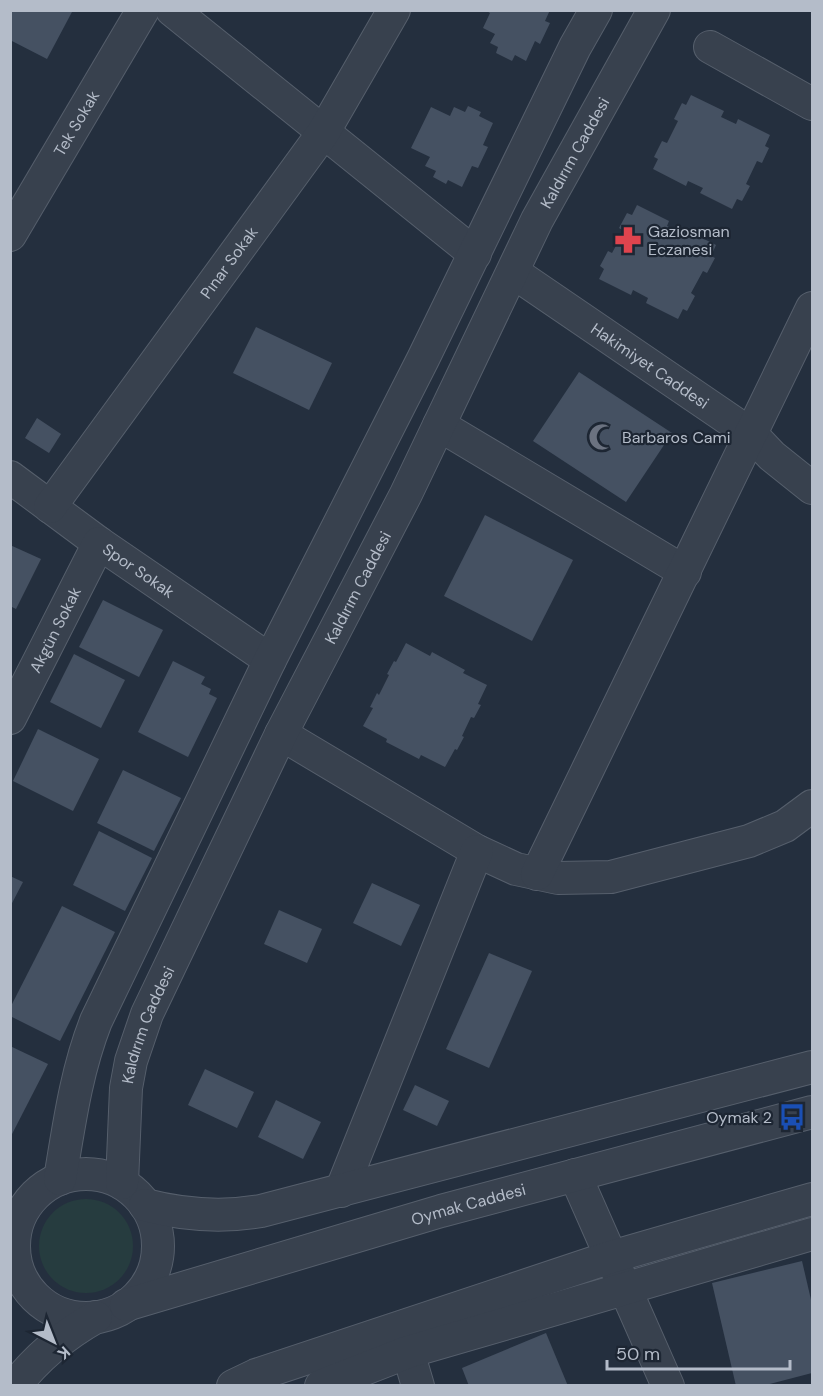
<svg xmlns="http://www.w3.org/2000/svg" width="823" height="1396" font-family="'DM Sans',sans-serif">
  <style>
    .green { fill: #263c3f }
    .building { fill: #455162 }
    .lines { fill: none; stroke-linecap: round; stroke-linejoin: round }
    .minor-casing { stroke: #565f6c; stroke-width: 34 }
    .minor { stroke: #38414e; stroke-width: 32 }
    .labels { text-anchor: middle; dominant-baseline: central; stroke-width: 4.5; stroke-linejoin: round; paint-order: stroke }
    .street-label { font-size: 16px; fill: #b4bcc9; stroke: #1d2633 }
    .poi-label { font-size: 16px; fill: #b4bcc9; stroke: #1d2633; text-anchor: start }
  </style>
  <rect width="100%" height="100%" fill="#242f3e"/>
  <circle class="green" cx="86" cy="1246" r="47"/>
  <g class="building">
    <path d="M10 10H73L47 59 10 40Z"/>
    <path d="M485 10H550L545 21 550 23 540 44 535 41 526 61 515 55 512 61 496 53 498 47 490 43 495 34 483 28 490 13Z"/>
    <path d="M691 95 724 111 721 117 736 124 738 119 770 135 765 146 769 148 762 163 757 161 746 184 750 186 742 201 737 199 732 209 700 193 703 188 688 181 686 186 653 169 658 159 654 157 662 141 667 143 678 121 674 119 682 103 686 105Z"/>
    <path d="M468 106 481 112 479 116 493 123 483 145 488 147 478 168 472 166 462 187 448 180 446 184 433 177 436 171 425 166 430 157 411 148 431 107 450 116 454 107 465 112Z"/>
    <path d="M637 205 669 221 667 226 681 233 684 229 716 245 711 256 715 258 707 273 703 271 691 293 695 296 687 311 683 309 678 319 646 303 648 298 633 290 631 295 599 279 604 269 600 266 608 251 612 253 624 231 619 228 627 213 632 215Z"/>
    <path d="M256 327 332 363 309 410 233 373Z"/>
    <path d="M579 372 672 433 626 502 533 441Z"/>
    <path d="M37 418 61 434 49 453 25 438Z"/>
    <path d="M485 515 573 560 532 641 444 596Z"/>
    <path d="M10 545 41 559 16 609 10 606Z"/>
    <path d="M103 600 163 630 139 677 79 647Z"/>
    <path d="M406 643 430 656 432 652 465 670 463 673 487 685 478 704 481 705 474 718 471 717 462 736 464 737 457 750 455 749 445 767 421 755 419 759 386 742 387 739 363 726 373 708 370 707 377 693 379 695 389 675 387 674 394 661 396 662Z"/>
    <path d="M74 654 125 680 101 728 50 702Z"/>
    <path d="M173 661 205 677 201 684 211 689 209 694 217 698 188 757 138 732Z"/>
    <path d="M38 729 99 759 73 811 13 781Z"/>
    <path d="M123 770 181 798 154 851 97 823Z"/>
    <path d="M99 831 152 858 125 911 73 885Z"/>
    <path d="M10 876 23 882 10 907Z"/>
    <path d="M372 883 420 905 401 946 353 923Z"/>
    <path d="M62 906 115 932 60 1041 10 1016V1008Z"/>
    <path d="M279 910 322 929 307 963 264 944Z"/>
    <path d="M489 953 532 971 489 1068 446 1049Z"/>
    <path d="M10 1046 48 1064 10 1138Z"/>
    <path d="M205 1069 254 1092 237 1128 188 1105Z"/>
    <path d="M415 1085 449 1101 437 1126 403 1110Z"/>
    <path d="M276 1100 321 1122 303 1159 258 1137Z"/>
    <path d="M802 1261 812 1304V1373L762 1386H736L712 1283Z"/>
    <path d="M546 1333 568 1386H469L462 1368Z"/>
  </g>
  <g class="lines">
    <defs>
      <g id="minor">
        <path d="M172 10 475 254"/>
        <path d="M710 47 812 104"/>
        <path id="s1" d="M10 235 143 10"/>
        <path id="s2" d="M513 272 752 435 772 456 812 488"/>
        <path d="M439 425 685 572"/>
        <path id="s3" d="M10 477 99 543 270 660"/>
        <path id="s4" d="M50 507 323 133 394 10"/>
        <path id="s5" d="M10 718 99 543"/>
        <path d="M281 734 477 851 516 869 558 878 611 877 749 841 785 826 812 806"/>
        <path d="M537 874 812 308"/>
        <circle cx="86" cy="1246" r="72"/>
        <path d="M575 1175 668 1386"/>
        <path d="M60 1179C69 1125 76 1072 96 1021L270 660 423 359 575 47 596 10"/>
        <path id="s6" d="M122 1183 126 1088 131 1061 147 1014 281 734 406 494 537 220 654 10"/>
        <path d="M341 1191 477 851"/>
        <path d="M145 1205C184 1215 221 1218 261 1211L812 1067"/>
        <path id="s7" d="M126 1305 441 1211 812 1112"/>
        <path d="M408 1352 418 1386"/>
        <path d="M15 1386C38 1356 64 1335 96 1317"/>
        <path d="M233 1386 256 1375 611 1257 812 1199"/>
        <path d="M321 1386 408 1352 812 1234"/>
      </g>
    </defs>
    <use href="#minor" class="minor-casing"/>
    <use href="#minor" class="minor"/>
  </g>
  <defs>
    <symbol id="pharmacy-bare" viewBox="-9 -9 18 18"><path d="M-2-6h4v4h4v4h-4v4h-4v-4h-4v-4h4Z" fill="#e0444e" stroke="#1d2633" stroke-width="2.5" paint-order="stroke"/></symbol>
    <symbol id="mosque-bare" viewBox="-9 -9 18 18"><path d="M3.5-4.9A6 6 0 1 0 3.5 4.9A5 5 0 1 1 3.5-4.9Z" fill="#6b7280" stroke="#1d2633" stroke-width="2.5" paint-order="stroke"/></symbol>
    <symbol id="bus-bare" viewBox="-9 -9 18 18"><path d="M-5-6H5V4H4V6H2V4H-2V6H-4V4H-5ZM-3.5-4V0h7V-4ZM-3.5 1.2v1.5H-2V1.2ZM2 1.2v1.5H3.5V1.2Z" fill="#1a4fb4" stroke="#1d2633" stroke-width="2.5" paint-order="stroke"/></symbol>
  </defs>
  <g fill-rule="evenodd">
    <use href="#pharmacy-bare" x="609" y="221" width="38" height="38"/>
    <use href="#mosque-bare" x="583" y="418" width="38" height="38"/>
    <use href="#bus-bare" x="773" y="1098" width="38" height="38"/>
  </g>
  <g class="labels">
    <g class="street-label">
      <text stroke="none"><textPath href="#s1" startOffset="130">Tek Sokak</textPath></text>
      <text stroke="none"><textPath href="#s6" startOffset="1134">Kaldırım Caddesi</textPath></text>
      <text stroke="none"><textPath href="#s4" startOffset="303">Pınar Sokak</textPath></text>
      <text stroke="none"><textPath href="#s2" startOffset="166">Hakimiyet Caddesi</textPath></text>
      <text stroke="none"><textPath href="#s3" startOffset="159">Spor Sokak</textPath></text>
      <text stroke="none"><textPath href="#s6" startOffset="648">Kaldırım Caddesi</textPath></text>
      <text stroke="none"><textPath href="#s5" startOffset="99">Akgün Sokak</textPath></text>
      <text stroke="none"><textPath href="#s6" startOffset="162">Kaldırım Caddesi</textPath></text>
      <text stroke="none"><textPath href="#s7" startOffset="357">Oymak Caddesi</textPath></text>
    </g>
    <g class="poi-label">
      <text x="648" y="231">Gaziosman<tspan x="648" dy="18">Eczanesi</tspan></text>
      <text x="622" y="437">Barbaros Cami</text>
      <text x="772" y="1117" text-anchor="end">Oymak 2</text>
    </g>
  </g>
  <rect width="823" height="1396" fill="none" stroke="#b4bcc9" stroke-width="24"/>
  <g transform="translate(54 1342) rotate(138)" stroke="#1d2633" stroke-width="4.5" paint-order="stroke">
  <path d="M0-4.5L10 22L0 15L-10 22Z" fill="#b4bcc9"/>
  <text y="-9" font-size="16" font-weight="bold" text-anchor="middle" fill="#b4bcc9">K</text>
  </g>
  <path d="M607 1360v9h183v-9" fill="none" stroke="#b4bcc9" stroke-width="3"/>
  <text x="616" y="1360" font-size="18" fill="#b4bcc9" stroke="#1d2633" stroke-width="4.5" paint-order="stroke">50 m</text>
</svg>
